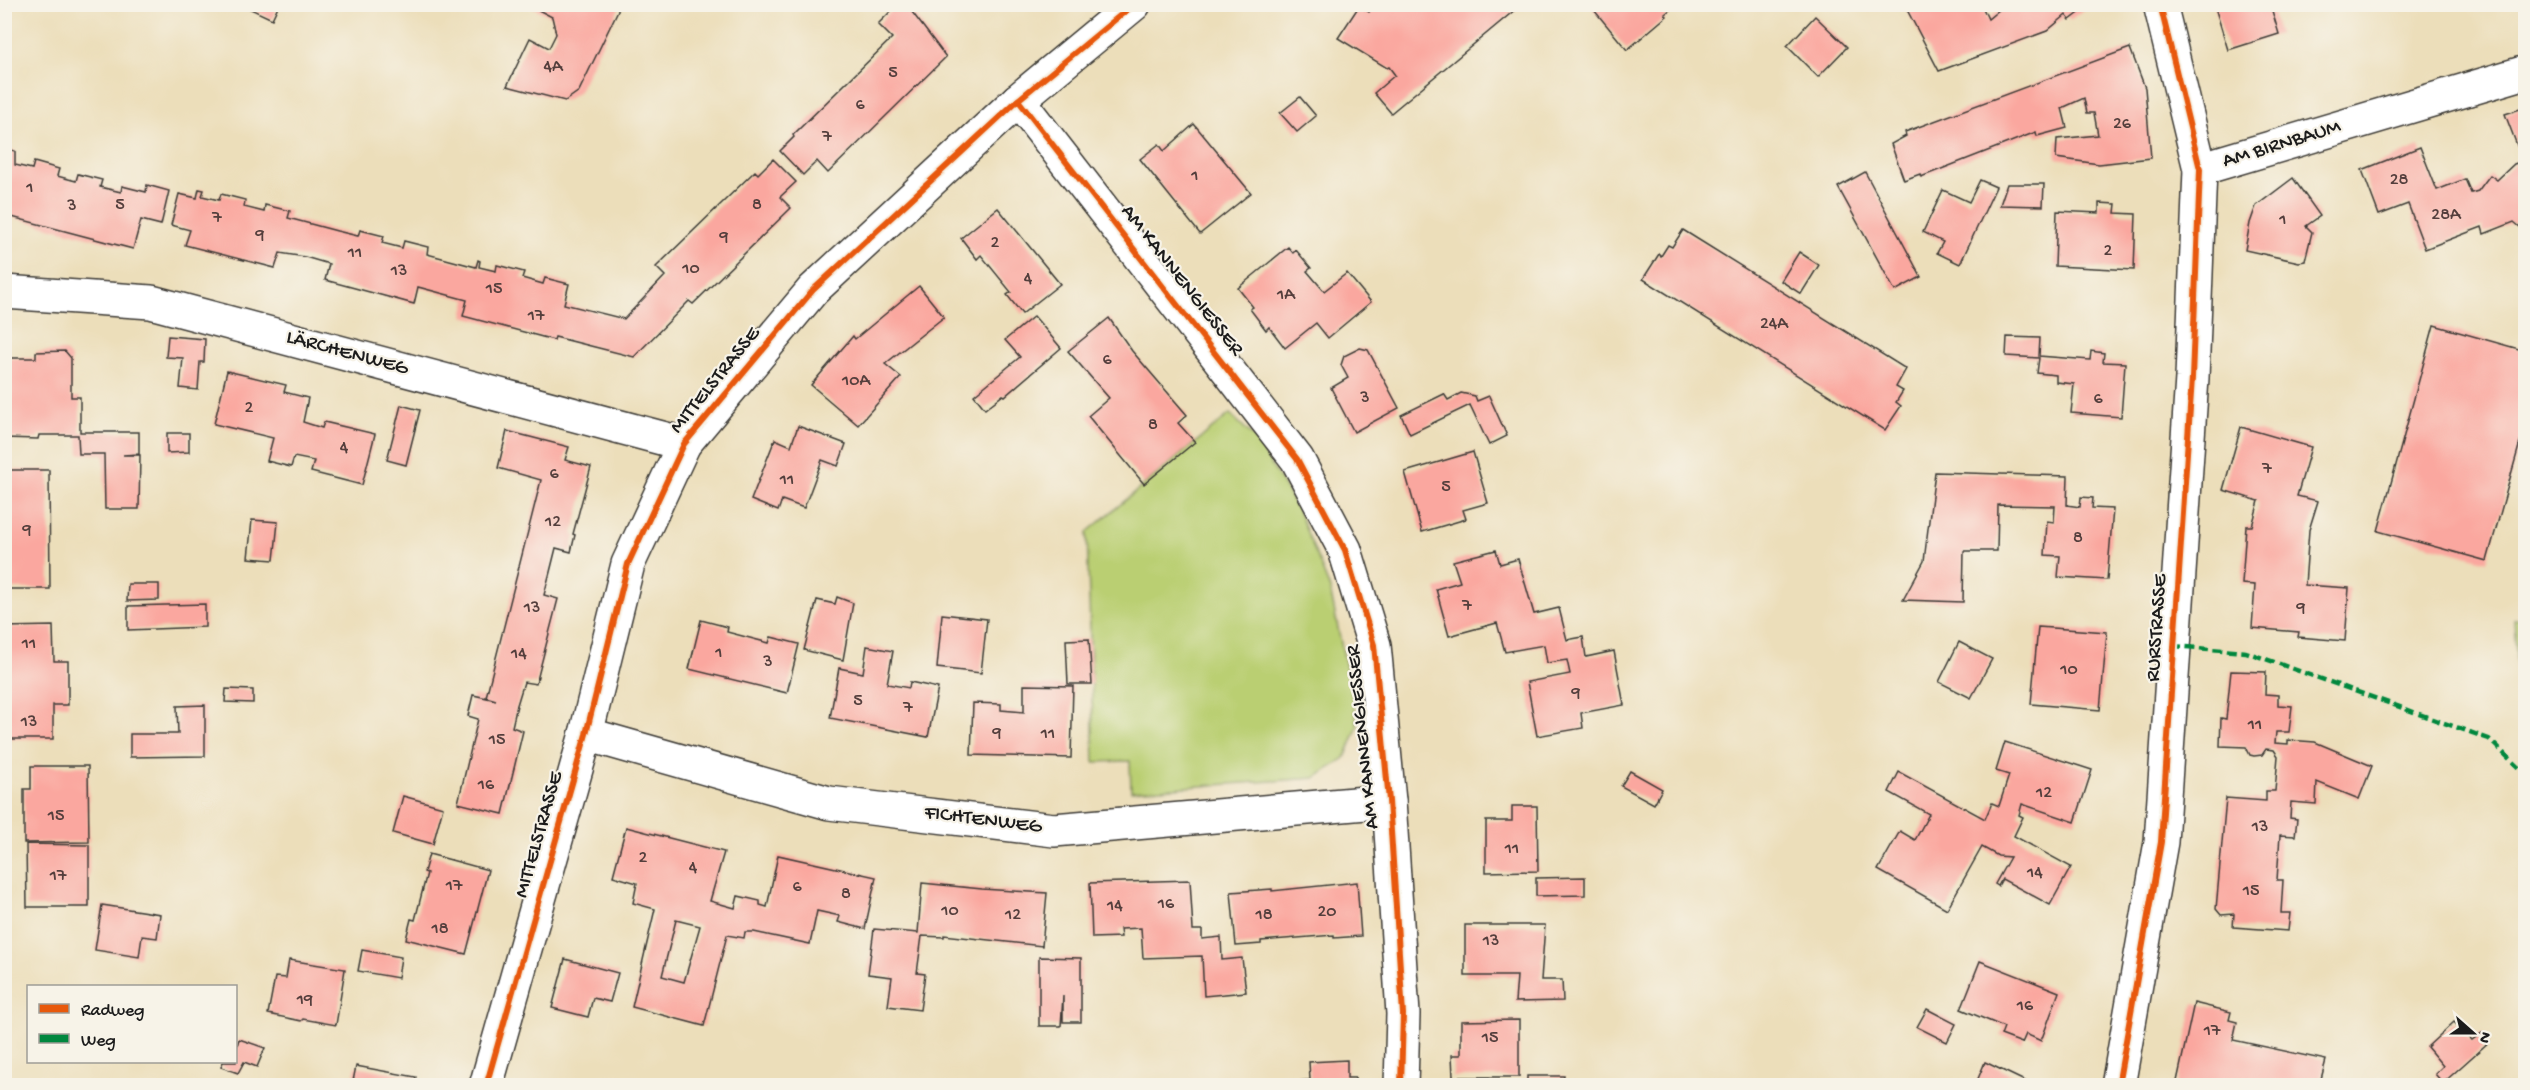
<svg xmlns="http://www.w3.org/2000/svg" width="2530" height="1090" font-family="'Gochi Hand',sans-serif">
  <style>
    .green { fill: #bacf72; stroke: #6b7647; stroke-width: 1.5 }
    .building { fill: #faa79f; fill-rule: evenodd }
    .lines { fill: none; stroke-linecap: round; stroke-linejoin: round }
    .street-casing { stroke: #3b3934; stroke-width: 36 }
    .street { stroke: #fff; stroke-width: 33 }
    .quiet { stroke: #00873e; stroke-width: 4.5; stroke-dasharray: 9 4.5; stroke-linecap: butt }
    .cycleway-casing { stroke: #f7f3e8; stroke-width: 10 }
    .cycleway { stroke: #e8590c; stroke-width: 6 }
    .labels { text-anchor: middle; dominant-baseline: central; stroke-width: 4.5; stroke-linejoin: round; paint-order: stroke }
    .number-label { font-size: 18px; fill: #543f3d }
    .street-label { font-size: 21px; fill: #1c1c1c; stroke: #f7f3e8 }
  </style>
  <rect width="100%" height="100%" fill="#f7f3e8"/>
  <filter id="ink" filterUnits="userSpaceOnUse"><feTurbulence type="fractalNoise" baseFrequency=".0167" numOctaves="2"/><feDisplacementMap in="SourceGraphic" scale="12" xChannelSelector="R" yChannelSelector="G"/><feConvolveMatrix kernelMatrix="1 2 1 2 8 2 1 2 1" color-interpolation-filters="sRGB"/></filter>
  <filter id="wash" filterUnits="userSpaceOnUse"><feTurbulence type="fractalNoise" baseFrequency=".008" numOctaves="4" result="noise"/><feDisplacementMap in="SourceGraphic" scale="24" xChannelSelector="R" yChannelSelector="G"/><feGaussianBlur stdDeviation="1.35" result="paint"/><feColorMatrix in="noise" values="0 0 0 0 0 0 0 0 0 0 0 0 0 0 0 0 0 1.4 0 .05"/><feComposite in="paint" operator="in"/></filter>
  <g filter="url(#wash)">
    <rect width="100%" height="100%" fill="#ecdeba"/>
    <g class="green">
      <path d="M1230 414 1255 438 1298 510 1330 589 1358 726 1345 758 1315 778 1131 791 1130 761 1094 762 1087 532Z"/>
      <path d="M2525 618H2526L2525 742 2521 735 2514 619Z"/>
    </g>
    <g id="blocks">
      <g class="building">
        <path d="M240 4H279L272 19Z"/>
        <path d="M527 4H621L579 91 565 101 507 86 530 38 549 48 556 34 552 17Z"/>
        <path d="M898 4H906L946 57 828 173 817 161 803 175 780 151 794 137 793 135 892 38 878 24Z"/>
        <path d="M1374 4H1522L1391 113 1374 93 1395 75 1389 67 1387 68 1338 38 1359 6 1369 12Z"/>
        <path d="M1589 4H1677L1665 14 1667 16 1627 50Z"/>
        <path d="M1904 4H1981L1988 19 2006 4H2091L2070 20 2066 15 2047 31 1939 71Z"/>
        <path d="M2214 4H2270L2279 34 2228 50Z"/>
        <path d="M1815 16 1847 47 1818 77 1787 46Z"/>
        <path d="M2130 48 2145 88 2151 158 2099 164 2056 158 2057 139 2098 135 2094 113H2087L2084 98 2062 108 2067 128 2037 136 2036 132 1921 177 1920 174 1904 180 1891 144 1906 136 1905 132Z"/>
        <path d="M1300 97 1316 116 1297 132 1280 113Z"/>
        <path d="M2526 107V222L2521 228 2514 222 2484 234 2482 227 2425 249 2408 204 2379 215 2362 170 2420 147 2437 190 2465 179 2471 193 2478 191 2490 175 2497 180 2514 164 2523 161 2505 114Z"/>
        <path d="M1194 124 1251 193 1200 234 1140 159 1159 144 1164 151Z"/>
        <path d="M4 148 15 151V165L32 169 34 162 59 169 57 176 76 181 78 174 102 180 100 187 121 192 122 186 146 192 147 185 169 191 161 225 141 220 133 249 4 215 6 184 4 183Z"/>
        <path d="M773 159 796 182 780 197 791 208 693 304 689 301 634 357 555 337 554 340 463 316 467 300 418 287 414 304 325 280 329 264 305 257 280 253 275 268 185 245 190 230 171 225 179 194 197 198 199 189 204 190 202 196 219 200 221 194 245 200 244 207 264 212 265 205 290 211 288 218 337 231 358 236 360 230 384 236 382 243 402 248 404 241 428 247 427 254 476 267 478 260 480 261 479 267 496 271 497 265 524 272 522 278 543 284 545 278 569 284 564 304 624 319 665 276 656 267 755 171 758 174Z"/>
        <path d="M1865 172 1921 277 1895 291 1838 187Z"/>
        <path d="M2293 178 2320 216 2306 226 2312 232 2305 261 2299 262 2245 250 2250 223 2256 206Z"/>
        <path d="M1980 180 1996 187 1960 264 1937 253 1943 242 1923 232 1943 190 1969 202Z"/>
        <path d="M2007 184H2044L2043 206 2000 205Z"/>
        <path d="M2099 203 2116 204 2115 213 2136 214 2134 270 2055 266 2057 211 2099 213Z"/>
        <path d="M998 208 1060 284 1022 314 1007 295 1011 292 981 255 977 259 961 238Z"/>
        <path d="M1683 230 1906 369 1896 387 1903 391 1896 402 1901 406 1885 430 1643 279 1659 254 1661 256 1668 245 1672 247Z"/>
        <path d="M1288 247 1293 253 1296 250 1311 268 1307 271 1324 291 1347 273 1371 302 1328 338 1316 323 1285 348 1269 327 1266 330 1250 309 1253 307 1238 288Z"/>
        <path d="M1799 252 1819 265 1801 294 1781 281Z"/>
        <path d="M919 286 944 317 885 364 901 377 858 425 811 385 853 336 855 339Z"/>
        <path d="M1034 316 1061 348 1005 396 1003 395 985 409 974 395 1020 357 1005 340Z"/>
        <path d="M1109 318 1132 351 1187 415 1178 423 1195 442 1144 484 1088 416 1109 398 1068 351Z"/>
        <path d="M2434 325 2526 351V421L2487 561 2378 531Z"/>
        <path d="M168 336 205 339 204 362H200L198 390 180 388 183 358 166 357Z"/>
        <path d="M2007 337 2040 338 2039 356 2090 360 2091 351 2104 353 2103 362 2125 363 2121 417 2071 413 2074 384 2056 382V375L2037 373 2039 358 2006 356Z"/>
        <path d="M1360 348 1368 350 1399 408 1354 432 1331 388 1348 378 1341 365 1344 356Z"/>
        <path d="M65 351 71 358V397H80V432H139V454L123 455H140L139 509H105L104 454H79L78 435H39L38 439 4 438V358H36V352Z"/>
        <path d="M227 371 286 385 284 392 308 398 303 422 322 428 324 422 375 434 362 485 311 472 314 461 294 457 291 467 267 461 273 438 214 424Z"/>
        <path d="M1461 393 1475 396 1477 401 1489 396 1507 436 1489 445 1470 405 1410 434 1401 415 1444 394 1448 400Z"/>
        <path d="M401 405 420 410 406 465 387 460Z"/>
        <path d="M798 426 846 444 838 466 822 460 804 508 782 500 778 511 751 500 775 439 791 446Z"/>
        <path d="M2241 427 2311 447 2297 496 2318 501 2309 530 2305 585 2349 588 2345 641 2298 637 2299 632 2252 628 2255 585 2242 584 2246 526H2252L2259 501 2223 490Z"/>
        <path d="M507 431 569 447 565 460 591 467 573 534 575 535 571 552 556 548 550 572 544 595 558 599 536 684 524 682 517 705 512 727 523 731 503 814 458 803 478 719 468 716 473 695 496 700 486 697 541 480 498 468Z"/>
        <path d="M167 433H189V452L167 453Z"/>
        <path d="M1473 452 1488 503 1463 510 1466 519 1422 532 1405 472Z"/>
        <path d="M4 470H49L50 589H4Z"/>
        <path d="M1935 472 2068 476 2067 505 2080 507 2081 497 2093 498 2092 508 2113 509 2107 580 2058 577 2060 556 2045 555 2047 521 2054 522 2055 506 1998 505 1997 551H1964L1963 602 1903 600 1924 561Z"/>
        <path d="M252 520 278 522 274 560 248 558Z"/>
        <path d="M1496 550 1500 564 1518 559 1534 614 1559 608 1567 640 1583 637 1586 657 1614 651 1624 705 1581 713 1583 728 1537 736 1527 682 1570 674 1567 660 1547 663 1544 645 1505 652 1497 623 1449 636 1436 589 1460 582 1453 561Z"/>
        <path d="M128 584H159V600L127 601Z"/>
        <path d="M837 597 853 603 843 660 804 650 817 600 835 604Z"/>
        <path d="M205 604V627L128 630V606Z"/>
        <path d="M942 614 987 619 981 673 937 668Z"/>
        <path d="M701 620 728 627 727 632 769 643 771 637 799 644 787 693 689 669Z"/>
        <path d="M53 626 54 661H68V705H53V739H4V627Z"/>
        <path d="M2038 627 2107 632 2100 710 2031 704Z"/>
        <path d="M1089 639 1092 684H1068L1066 640Z"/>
        <path d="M1959 642 1992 659 1971 698 1939 682Z"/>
        <path d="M867 646 893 651 887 684 909 688 910 682 938 688 928 737 830 718 839 668 863 673Z"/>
        <path d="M2231 671 2266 672 2265 694 2278 695V705L2292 706 2289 732H2276L2275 743 2288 744V740L2315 742 2372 766 2359 799 2317 782 2316 804 2291 802 2290 818 2297 819 2295 836 2280 835 2277 880H2283L2281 913H2290L2288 931 2233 927 2234 914 2221 915 2216 909 2226 798 2266 801V791H2275L2278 756 2274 750 2266 749 2262 755 2254 756 2250 755 2246 747 2220 746 2221 718 2226 719Z"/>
        <path d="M1024 685 1073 686 1071 758 971 755 973 703 1001 704V710L1024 712Z"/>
        <path d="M226 689 253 690V703L225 702Z"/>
        <path d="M205 705V756L130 757V734H178L177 706Z"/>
        <path d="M2005 742 2092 770 2075 822 2022 804 2019 815 2023 817 2014 836 2071 867 2050 905 2002 879 1998 886 1995 884 2010 857 1998 856 1982 847 1947 909 1878 870 1900 831 1915 840 1929 814 1889 792 1899 772 1985 819 1992 803 1999 806 2009 775 1996 771Z"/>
        <path d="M31 766H88L89 842 24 843V789H31Z"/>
        <path d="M1630 771 1662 789 1654 804 1621 786Z"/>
        <path d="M403 796 443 807 433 844 393 833Z"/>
        <path d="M1512 806H1537L1538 871 1486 872V821H1512Z"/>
        <path d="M626 827 724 852 710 901 735 908 738 896 760 901V905L767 907 778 855 876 877 865 929 838 922 840 916 817 911 810 944 754 932H745L744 938 727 935 704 1026 632 1007 655 909 633 903 637 883 613 876ZM676 920 700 926 684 982 662 976Z"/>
        <path d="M26 844 89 845V907H27Z"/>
        <path d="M429 854 488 870 466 954 406 939 411 919 415 920 427 873 424 872Z"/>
        <path d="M1585 877V895L1536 896V878Z"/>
        <path d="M1190 880 1193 930H1202V939L1221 937 1222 960 1242 958 1246 992 1204 996 1202 956 1143 958 1141 928 1120 929 1121 937 1092 938 1090 883Z"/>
        <path d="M1357 882 1361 936 1334 938V935L1261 941V944L1236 946 1231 892 1272 889V891Z"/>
        <path d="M922 883 982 889 1047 893 1042 946 944 935V937L922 936 917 973 925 974 920 1010 888 1006 892 977 868 974 874 929 918 933Z"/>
        <path d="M102 905 160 914 157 938 142 936 139 957 95 950Z"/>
        <path d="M1465 925H1545L1541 980H1562L1563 1001 1515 1002 1517 976H1465Z"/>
        <path d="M362 950 401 957 398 978 358 971Z"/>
        <path d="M1039 957 1081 958V1022H1063V996L1061 1026H1039Z"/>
        <path d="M565 959 618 973 610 1002 593 998 588 1017 552 1008Z"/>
        <path d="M289 960 345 969 336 1025 303 1019 301 1021 268 1014 275 977 286 978Z"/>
        <path d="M1980 961 2059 992 2041 1041 2026 1034 2022 1043 2001 1035 2004 1027 1961 1009Z"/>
        <path d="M2194 1003 2231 1012 2229 1020 2237 1022 2233 1040 2326 1060 2321 1079 2338 1083 2337 1086H2254L2224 1079 2223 1086H2176Z"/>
        <path d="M1927 1009 1956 1024 1947 1042 1917 1027Z"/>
        <path d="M1519 1020V1077H1453L1452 1055H1461V1021Z"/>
        <path d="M2454 1022 2472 1040 2482 1033 2490 1041 2443 1083 2435 1074 2443 1066 2427 1047Z"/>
        <path d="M239 1039 265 1048 257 1067 244 1062 238 1073 221 1067 223 1062H236V1049Z"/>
        <path d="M1347 1060V1078H1355V1086H1298L1297 1081 1310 1080 1309 1062Z"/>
        <path d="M1985 1062 2035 1086H1975Z"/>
        <path d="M356 1066 416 1077 414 1086H352Z"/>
        <path d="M1527 1076H1564L1563 1086H1527Z"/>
      </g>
    </g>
  </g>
  <g filter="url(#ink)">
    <use href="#blocks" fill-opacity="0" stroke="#3b3934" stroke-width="1.5"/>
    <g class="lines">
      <defs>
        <g id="street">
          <path d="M1018 100 1297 459 1345 550 1374 645 1389 801 1403 1014 1401 1086"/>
          <path d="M2200 169 2526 72"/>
          <path d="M4 292 151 302 684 444"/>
          <path d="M586 734 829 803 1054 830 1389 801"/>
          <path d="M486 1086 586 734 628 564 684 444 813 290 1018 100 1134 4"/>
          <path d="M2118 1086 2161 842 2192 378 2200 169 2160 4"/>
        </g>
      </defs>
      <use href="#street" class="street-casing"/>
      <use href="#street" class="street"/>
      <path class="quiet" d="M2173 646 2246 652 2489 739 2526 775"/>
      <defs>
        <g id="cycleway">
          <path d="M1018 100 1297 459 1345 550 1374 645 1389 801 1403 1014 1401 1086"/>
          <path d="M486 1086 586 734 628 564 684 444 813 290 1018 100 1134 4"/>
          <path d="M2118 1086 2161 842 2192 378 2200 169 2160 4"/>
        </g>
      </defs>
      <use href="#cycleway" class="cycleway-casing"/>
      <use href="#cycleway" class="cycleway"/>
    </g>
  </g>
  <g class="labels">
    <g class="number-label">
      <text x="553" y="67">4A</text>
      <text x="893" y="73">5</text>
      <text x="860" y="105">6</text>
      <text x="2122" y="124">26</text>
      <text x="827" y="137">7</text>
      <text x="1195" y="176">1</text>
      <text x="2399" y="180">28</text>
      <text x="30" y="188">1</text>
      <text x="120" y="205">5</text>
      <text x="757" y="205">8</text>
      <text x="72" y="206">3</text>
      <text x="2446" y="215">28A</text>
      <text x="217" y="218">7</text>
      <text x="2283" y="220">1</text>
      <text x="260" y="235">9</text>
      <text x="724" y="237">9</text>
      <text x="995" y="243">2</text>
      <text x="2108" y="251">2</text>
      <text x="355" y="253">11</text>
      <text x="691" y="269">10</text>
      <text x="399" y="271">13</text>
      <text x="1028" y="279">4</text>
      <text x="494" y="289">15</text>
      <text x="1286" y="295">1A</text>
      <text x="536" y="316">17</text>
      <text x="1774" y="324">24A</text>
      <text x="1107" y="360">6</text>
      <text x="856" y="381">10A</text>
      <text x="1365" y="398">3</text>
      <text x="2098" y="399">6</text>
      <text x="249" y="408">2</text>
      <text x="1153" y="425">8</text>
      <text x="344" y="448">4</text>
      <text x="2267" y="469">7</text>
      <text x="554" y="474">6</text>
      <text x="787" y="480">11</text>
      <text x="1446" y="487">5</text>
      <text x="553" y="522">12</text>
      <text x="27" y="530">9</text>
      <text x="2078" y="538">8</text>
      <text x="1467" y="606">7</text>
      <text x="532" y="608">13</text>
      <text x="2301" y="608">9</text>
      <text x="29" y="644">11</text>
      <text x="719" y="653">1</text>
      <text x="519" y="654">14</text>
      <text x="768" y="662">3</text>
      <text x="2069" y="670">10</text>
      <text x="1576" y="693">9</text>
      <text x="858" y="701">5</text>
      <text x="908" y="708">7</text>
      <text x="29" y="722">13</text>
      <text x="2255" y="725">11</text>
      <text x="997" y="733">9</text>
      <text x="1048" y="734">11</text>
      <text x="497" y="740">15</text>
      <text x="486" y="785">16</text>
      <text x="2044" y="793">12</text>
      <text x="56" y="816">15</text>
      <text x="2260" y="827">13</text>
      <text x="1512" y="849">11</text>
      <text x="643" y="858">2</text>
      <text x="693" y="868">4</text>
      <text x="2035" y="873">14</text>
      <text x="58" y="876">17</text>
      <text x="454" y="886">17</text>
      <text x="797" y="887">6</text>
      <text x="2251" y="891">15</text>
      <text x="846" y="894">8</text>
      <text x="1166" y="904">16</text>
      <text x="1115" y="906">14</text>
      <text x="950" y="911">10</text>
      <text x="1327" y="912">20</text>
      <text x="1013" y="915">12</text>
      <text x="1264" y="915">18</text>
      <text x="440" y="929">18</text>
      <text x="1491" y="941">13</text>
      <text x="305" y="1000">19</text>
      <text x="2025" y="1006">16</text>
      <text x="2212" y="1031">17</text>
      <text x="1490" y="1038">15</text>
    </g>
    <g class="street-label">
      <text transform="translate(2282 145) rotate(-17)">AM BIRNBAUM</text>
      <text transform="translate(1181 281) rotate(52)">AM KANNENGIESSER</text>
      <text transform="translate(347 354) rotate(15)">LÄRCHENWEG</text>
      <text transform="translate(716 381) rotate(-51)">MITTELSTRASSE</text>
      <text transform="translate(2158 628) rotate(-86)">RURSTRASSE</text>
      <text transform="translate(1364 737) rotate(-96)">AM KANNENGIESSER</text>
      <text transform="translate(983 821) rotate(7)">FICHTENWEG</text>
      <text transform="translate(540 835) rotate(-74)">MITTELSTRASSE</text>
    </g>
  </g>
  <rect width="2530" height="1090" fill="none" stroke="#f7f3e8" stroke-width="24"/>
  <rect x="27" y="985" width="210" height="78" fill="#f7f3e8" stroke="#9f9d96" stroke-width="1.5"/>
  <rect x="39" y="1004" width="30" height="9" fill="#e8590c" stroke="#9f9d96" stroke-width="1.5"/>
  <text x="81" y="1015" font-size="18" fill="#1c1c1c">Radweg</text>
  <rect x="39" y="1034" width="30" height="9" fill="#00873e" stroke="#9f9d96" stroke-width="1.5"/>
  <text x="81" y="1045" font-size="18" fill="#1c1c1c">Weg</text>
  <g transform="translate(2473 1033) rotate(111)" stroke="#f7f3e8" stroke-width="4.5" paint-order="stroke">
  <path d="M0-4.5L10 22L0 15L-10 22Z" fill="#1c1c1c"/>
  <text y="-9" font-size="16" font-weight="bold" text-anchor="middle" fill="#1c1c1c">N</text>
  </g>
</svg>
